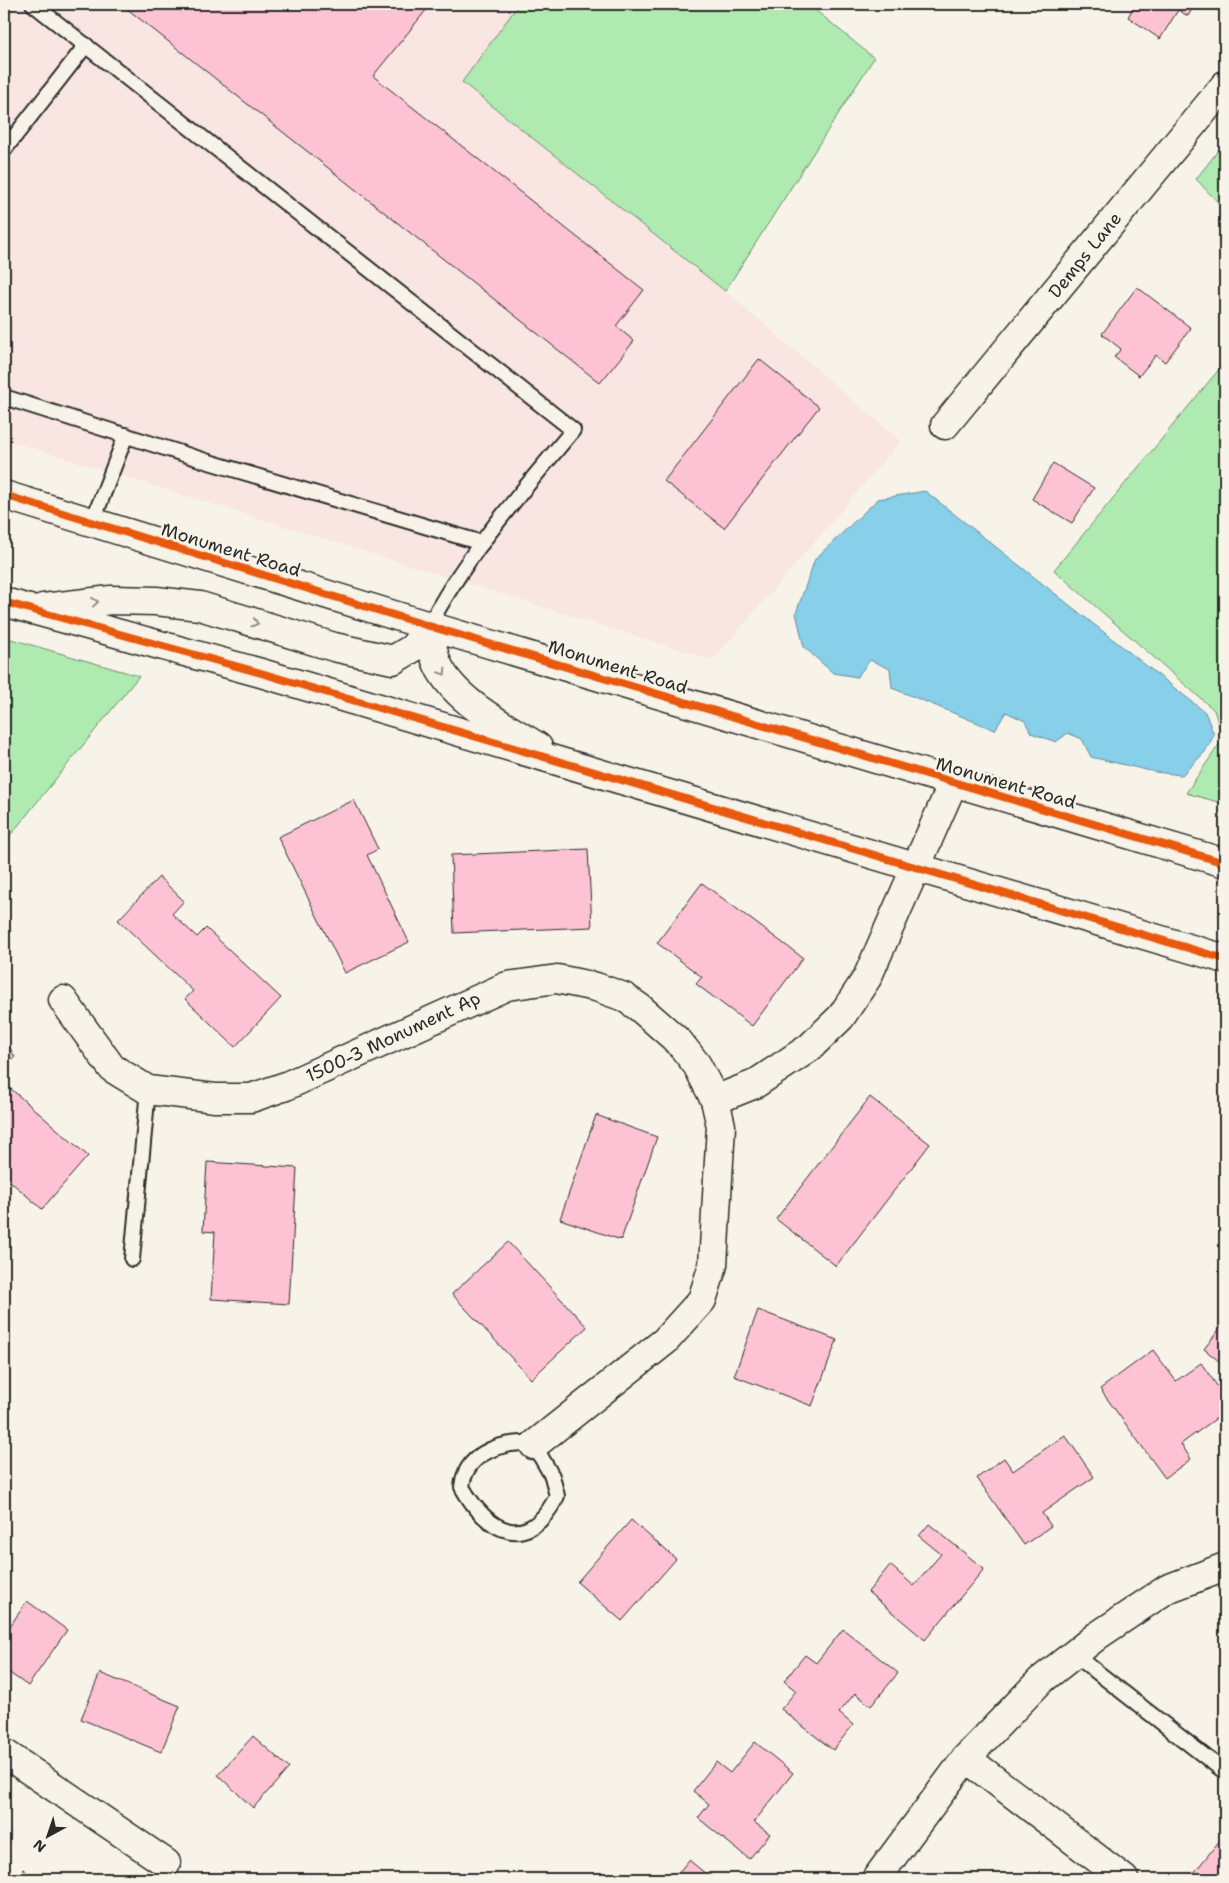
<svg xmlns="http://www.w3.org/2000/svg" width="1229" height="1883" font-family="'Shantell Sans',sans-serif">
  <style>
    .built { fill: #f9e5e2 }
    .green { fill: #afebb0; stroke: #6d8b6e }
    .water { fill: #88cfea; stroke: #638d9e }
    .building { fill: #fdc3d5; stroke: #2b2b2b }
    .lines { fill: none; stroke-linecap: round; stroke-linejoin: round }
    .service-casing { stroke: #2b2b2b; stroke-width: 18 }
    .minor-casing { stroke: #2b2b2b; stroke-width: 31 }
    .secondary-casing { stroke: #2b2b2b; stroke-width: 31 }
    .service { stroke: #f7f3e8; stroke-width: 14 }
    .minor { stroke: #f7f3e8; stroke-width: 28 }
    .secondary { stroke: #f7f3e8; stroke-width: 28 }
    .cycleway-casing { stroke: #f7f3e8; stroke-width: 11 }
    .cycleway { stroke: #e8590c; stroke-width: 8 }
    .oneway { stroke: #918f8a }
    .labels { text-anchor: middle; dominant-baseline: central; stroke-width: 5; stroke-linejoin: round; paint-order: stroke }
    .street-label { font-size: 18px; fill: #2b2b2b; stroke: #f7f3e8 }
  </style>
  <rect width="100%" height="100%" fill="#f7f3e8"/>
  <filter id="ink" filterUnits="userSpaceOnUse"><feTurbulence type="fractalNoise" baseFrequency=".02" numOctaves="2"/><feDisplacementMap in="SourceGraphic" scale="10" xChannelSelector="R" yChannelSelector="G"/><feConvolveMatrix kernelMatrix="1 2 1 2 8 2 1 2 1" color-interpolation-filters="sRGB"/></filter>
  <g filter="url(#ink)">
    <path class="built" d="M4 4H519L462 82 725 291 901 441 713 660 4 439Z"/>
    <g class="green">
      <path d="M519 4H808L874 58 725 291 462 82Z"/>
      <path d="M1225 142V210L1196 179Z"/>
      <path d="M1225 362V804L1186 793 1223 739 1214 710 1054 570Z"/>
      <path d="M4 637 139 676 4 843Z"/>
    </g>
    <path class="water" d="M925 491 1205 712 1214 735 1205 752 1182 775 1155 772 1091 757 1082 739 1068 733 1056 742 1031 733 1025 721 1006 712 995 730 892 688 890 669 870 660 857 677 833 673 804 647 796 613 815 559 878 499Z"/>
    <g class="building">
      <path d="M121 4H431L373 76 644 290 616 326 634 341 600 383Z"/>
      <path d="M1135 4H1195L1188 16 1178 10 1160 39 1128 17Z"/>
      <path d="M1137 287 1191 328 1165 362 1156 355 1139 376 1114 357 1121 349 1102 334Z"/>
      <path d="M759 359 819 407 724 528 664 481Z"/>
      <path d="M1053 463 1094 488 1072 523 1032 499Z"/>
      <path d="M354 800 378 849 367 855 409 942 345 973 278 837Z"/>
      <path d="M588 849 592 927 454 933 451 855Z"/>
      <path d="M159 877 184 901 172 914 197 937 206 928 281 998 235 1047 185 999 193 991 118 920Z"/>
      <path d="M702 883 803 958 752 1026 696 984 702 977 657 943Z"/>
      <path d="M4 1037 15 1057 4 1063Z"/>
      <path d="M11 1089 88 1156 42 1209 4 1176V1097Z"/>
      <path d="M870 1097 930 1144 836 1266 776 1219Z"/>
      <path d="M596 1115 657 1137 621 1240 560 1219Z"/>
      <path d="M207 1162 297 1168 289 1304 211 1299 215 1232 203 1231Z"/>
      <path d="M508 1242 587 1327 531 1379 452 1294Z"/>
      <path d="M758 1310 837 1340 812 1406 734 1376Z"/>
      <path d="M1225 1322V1366L1204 1349Z"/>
      <path d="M1153 1350 1176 1381 1201 1363 1225 1397V1412L1181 1444 1191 1459 1165 1478 1100 1389Z"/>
      <path d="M1065 1435 1094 1477 1042 1513 1051 1526 1024 1545 977 1478 1004 1458 1013 1471Z"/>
      <path d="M631 1520 676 1559 622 1621 577 1582Z"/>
      <path d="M929 1524 984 1569 925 1640 868 1592 890 1565 914 1586 941 1554 919 1536Z"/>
      <path d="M27 1601 67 1630 28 1686 4 1669V1635Z"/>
      <path d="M843 1629 898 1673 871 1706 855 1693 839 1713 853 1725 833 1750 781 1709 796 1691 784 1681 805 1655 816 1663Z"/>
      <path d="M100 1673 180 1706 161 1752 81 1719Z"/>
      <path d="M253 1736 289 1768 253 1808 218 1775Z"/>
      <path d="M755 1742 793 1773 754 1822 770 1834 749 1859 698 1818 709 1804 693 1791 716 1762 730 1773Z"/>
      <path d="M1225 1834V1879H1189Z"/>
      <path d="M689 1860 712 1879H673Z"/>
      <path d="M23 1869 35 1879H14Z"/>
    </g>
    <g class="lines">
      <defs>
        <g id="service">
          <path d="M33 4 573 430C522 492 466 554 429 626"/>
          <path d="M4 150 86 45"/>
          <path d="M4 397 209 462 482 543"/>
          <path d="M92 523 126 435"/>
          <path d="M132 1259 148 1090"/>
          <path d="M522 1443 534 1445 552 1476 557 1496C528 1554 488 1533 462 1487 465 1456 495 1444 522 1443Z"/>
          <path d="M1074 1654 1225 1772"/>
        </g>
        <g id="minor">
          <path d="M945 425 1225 85"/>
          <path d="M63 1000 112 1068 148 1090 215 1098H251L286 1086 507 986 557 979 596 987 624 997 640 1008 679 1042 697 1065 715 1100 721 1126 713 1265 702 1300 665 1341 534 1445"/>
          <path d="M715 1100 755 1084 809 1048 841 1017 867 978 953 783"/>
          <path d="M4 1753 166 1863"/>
          <path d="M966 1758 1124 1879"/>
          <path d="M876 1879 966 1758 1040 1681 1097 1636 1167 1589 1225 1567"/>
        </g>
        <g id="secondary">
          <path d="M4 495 429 626 1225 863"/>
          <path d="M4 602 261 673 1225 959"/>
          <path d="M43 608 111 600 156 601 200 606 334 647 393 660 413 648 429 626"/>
          <path d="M429 626C431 637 432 650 436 660 450 699 505 726 538 747"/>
        </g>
      </defs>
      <use href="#service" class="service-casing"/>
      <use href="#minor" class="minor-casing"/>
      <use href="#secondary" class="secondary-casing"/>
      <use href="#service" class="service"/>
      <use href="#minor" class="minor"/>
      <use href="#secondary" class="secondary"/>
      <defs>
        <g id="cycleway">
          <path d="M4 495 429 626 1225 863"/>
          <path d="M4 602 261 673 1225 959"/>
        </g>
      </defs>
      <use href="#cycleway" class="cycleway-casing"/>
      <use href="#cycleway" class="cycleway"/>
    </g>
    <defs><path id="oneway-chevron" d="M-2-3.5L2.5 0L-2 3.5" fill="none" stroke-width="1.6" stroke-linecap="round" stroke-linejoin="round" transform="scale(1.25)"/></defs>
    <g class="oneway">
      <use href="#oneway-chevron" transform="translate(95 602) rotate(-6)"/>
      <use href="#oneway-chevron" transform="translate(255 623) rotate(17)"/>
      <use href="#oneway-chevron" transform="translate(443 672) rotate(57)"/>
    </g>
  </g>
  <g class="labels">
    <g class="street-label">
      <text transform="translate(1085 255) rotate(-51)">Demps Lane</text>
      <text transform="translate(231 550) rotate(17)">Monument Road</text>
      <text transform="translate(618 667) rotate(17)">Monument Road</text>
      <text transform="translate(1006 783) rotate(16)">Monument Road</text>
      <text transform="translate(393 1037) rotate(-25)">1500-3 Monument Ap</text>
    </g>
  </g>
  <rect width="1229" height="1883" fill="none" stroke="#f7f3e8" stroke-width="20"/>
  <rect x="10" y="10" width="1209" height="1863" fill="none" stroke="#2b2b2b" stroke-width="2" filter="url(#ink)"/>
  <g transform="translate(48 1836) rotate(220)" stroke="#f7f3e8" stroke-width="4" paint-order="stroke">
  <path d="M0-4L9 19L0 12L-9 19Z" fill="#2b2b2b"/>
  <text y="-8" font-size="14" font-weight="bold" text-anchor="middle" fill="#2b2b2b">N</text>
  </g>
</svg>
